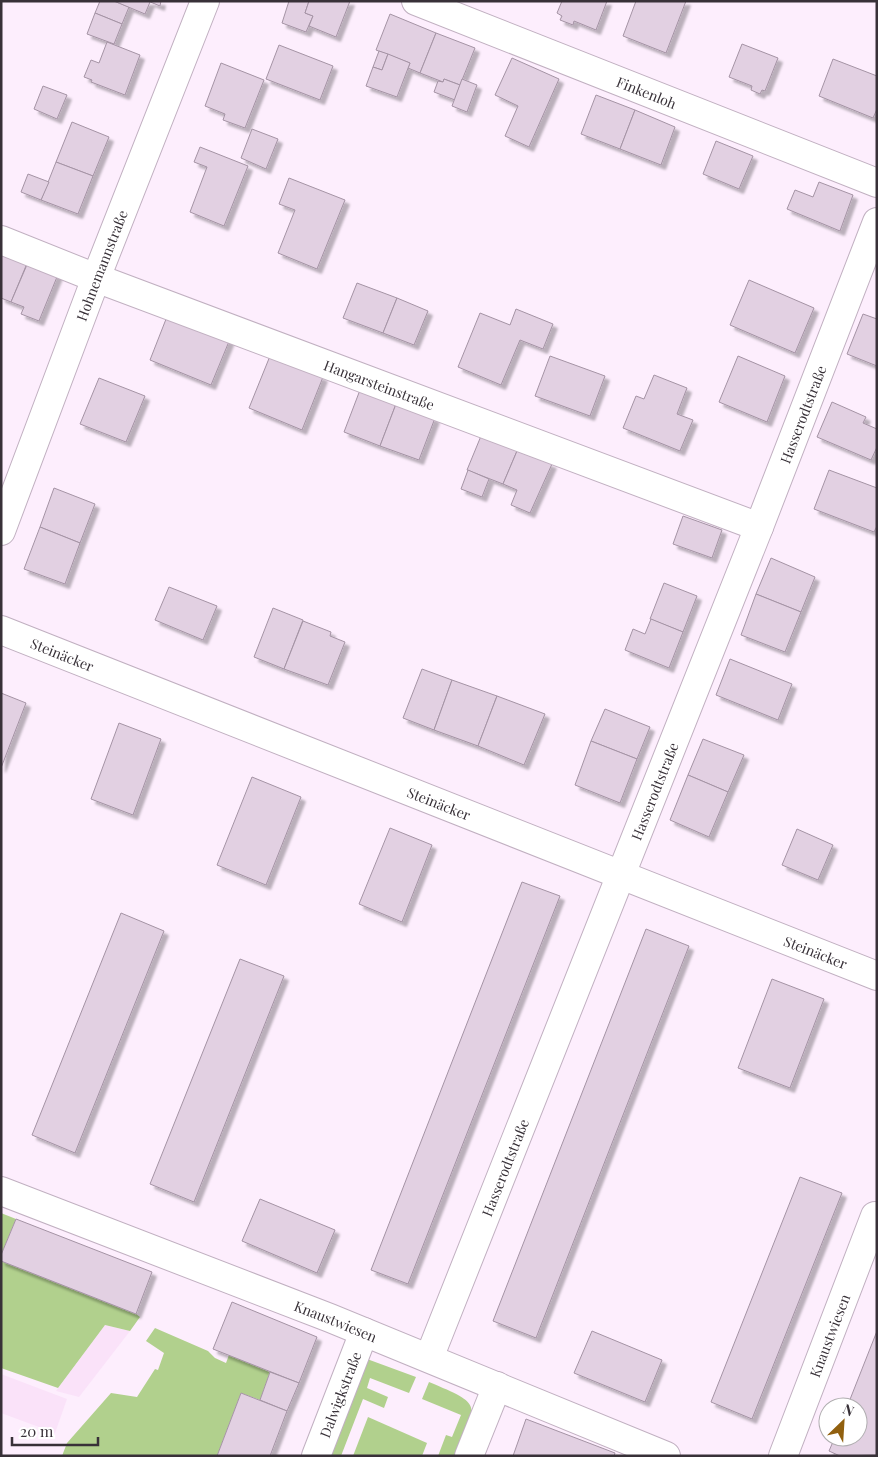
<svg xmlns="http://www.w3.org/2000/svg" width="878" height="1457" font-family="'Playfair Display',serif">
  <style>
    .built { fill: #fae2f9 }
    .green { fill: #b1d08d }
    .building { fill: #e2d0e2; stroke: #a493a4; filter: url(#shadow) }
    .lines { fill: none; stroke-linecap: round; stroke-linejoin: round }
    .street-casing { stroke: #c1b0c1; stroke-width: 30 }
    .street { stroke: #fff; stroke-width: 28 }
    .labels { text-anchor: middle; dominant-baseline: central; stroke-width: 4; stroke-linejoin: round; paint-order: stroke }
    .street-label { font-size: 14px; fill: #383138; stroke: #fff }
  </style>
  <defs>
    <filter id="shadow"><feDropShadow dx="4.5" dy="4.5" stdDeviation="1" flood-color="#0004"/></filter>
  </defs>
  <rect width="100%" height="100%" fill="#fdeefd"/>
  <g class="built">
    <path d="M105 1325 130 1331 79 1397 56 1391Z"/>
    <path d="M1 1374 67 1399 55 1433 1 1413Z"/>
  </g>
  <g class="green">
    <path d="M1 1213 16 1219 1 1255Z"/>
    <path d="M1 1261 136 1314 140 1317 130 1331 105 1325 58 1388 1 1368Z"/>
    <path d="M155 1328 208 1351 215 1358 226 1363 229 1355 270 1372 260 1400 241 1393 217 1456H62L67 1443 111 1393 137 1397 155 1369 158 1370 164 1353 146 1341Z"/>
    <path d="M367 1359 416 1377 409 1393 370 1378 367 1388 388 1397 384 1408 363 1399 341 1456H328Z"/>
    <path d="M429 1382C484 1405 477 1403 457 1456H438L446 1435 452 1437 461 1415 422 1399Z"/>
    <path d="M368 1417 427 1443 422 1456H353Z"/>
  </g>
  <g class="building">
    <path d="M100 1H114L129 7 122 24 95 13Z"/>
    <path d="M114 1H148L150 2 145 14Z"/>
    <path d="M148 1H161L160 6Z"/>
    <path d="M289 1H309L305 13 313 16 306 32 282 23Z"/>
    <path d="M309 1H350L336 37 309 26 313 16 305 13Z"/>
    <path d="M562 1H607L596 30 574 21 573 25 560 20 562 16 557 13Z"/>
    <path d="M636 1H686L666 53 623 36Z"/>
    <path d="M95 13 122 24 114 44 87 34Z"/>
    <path d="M390 14 436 33 420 73 408 68 410 63 376 50Z"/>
    <path d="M436 33 475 48 460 85 444 79 443 82 420 73Z"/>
    <path d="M107 42 140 55 125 95 91 82 92 80 84 77 91 60 99 63Z"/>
    <path d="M742 44 778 58 765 91 762 90 760 94 751 90 752 86 729 77Z"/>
    <path d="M279 45 333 66 320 100 266 79Z"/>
    <path d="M379 51 388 54 382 70 373 67Z"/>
    <path d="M388 54 410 63 397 97 366 86 373 67 382 70Z"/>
    <path d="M512 58 559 79 529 147 505 136 518 106 495 95Z"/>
    <path d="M833 59 877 76V109L873 118 819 96Z"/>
    <path d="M221 63 264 80 245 128 223 120 225 114 205 106Z"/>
    <path d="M444 79 460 85 455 100 434 92 438 81 443 82Z"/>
    <path d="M462 79 477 85 467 112 452 106Z"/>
    <path d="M43 86 67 95 57 119 34 109Z"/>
    <path d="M596 95 635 110 620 149 581 134Z"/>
    <path d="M635 110 675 127 661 165 620 149Z"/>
    <path d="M72 122 109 137 93 176 56 162Z"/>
    <path d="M252 129 278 139 266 169 241 158Z"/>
    <path d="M716 141 753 156 739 189 703 174Z"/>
    <path d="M200 147 248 166 224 226 190 212 207 167 194 162Z"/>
    <path d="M56 162 93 176 78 214 41 200Z"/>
    <path d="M28 174 49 182 41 200 21 192Z"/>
    <path d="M289 178 345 200 317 269 278 253 295 210 279 204Z"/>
    <path d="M819 182 853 195 840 231 787 209 795 190 813 197Z"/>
    <path d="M1 251 28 261 11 302 1 298Z"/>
    <path d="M29 260 59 272 39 321 21 314 24 307 11 302Z"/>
    <path d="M749 280 814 308 795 353 730 325Z"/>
    <path d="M357 283 397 298 383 333 343 318Z"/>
    <path d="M397 298 428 311 414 345 383 333Z"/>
    <path d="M516 309 553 324 543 349 520 340 501 385 458 367 480 313 510 325Z"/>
    <path d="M168 314 230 339 211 385 150 360Z"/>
    <path d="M863 314 877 319V366L847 354Z"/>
    <path d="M270 356 323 377 302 430 249 408Z"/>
    <path d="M550 356 605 376 590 416 535 396Z"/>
    <path d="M738 356 785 376 767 422 719 402Z"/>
    <path d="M654 375 687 388 677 414 693 420 680 451 623 428 636 396 644 399Z"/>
    <path d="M99 378 145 396 126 442 80 424Z"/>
    <path d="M360 390 396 404 380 446 344 432Z"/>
    <path d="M832 402 866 417 863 423 877 429V447L871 460 817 437Z"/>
    <path d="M396 404 435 418 419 460 380 446Z"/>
    <path d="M481 436 517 451 503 484 467 470Z"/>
    <path d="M517 451 552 464 530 513 511 505 517 490 503 484Z"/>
    <path d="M468 470 489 479 482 497 461 489Z"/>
    <path d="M829 470 877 488V526L874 532 814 509Z"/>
    <path d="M54 488 95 504 80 543 40 527Z"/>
    <path d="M683 516 722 530 712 558 673 544Z"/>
    <path d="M40 527 80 543 65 584 24 569Z"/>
    <path d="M771 558 815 577 801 612 756 594Z"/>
    <path d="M664 583 697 596 683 632 650 619Z"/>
    <path d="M169 587 217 606 203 640 155 620Z"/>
    <path d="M756 594 801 612 785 652 741 635Z"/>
    <path d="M273 608 303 620 284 669 254 657Z"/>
    <path d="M651 619 683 632 669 668 625 650 633 629 645 634Z"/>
    <path d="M303 621 331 632 330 636 345 642 328 685 284 669Z"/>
    <path d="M730 659 792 684 778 720 716 695Z"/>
    <path d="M422 669 452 680 434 730 403 718Z"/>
    <path d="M452 680 497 696 478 746 434 730Z"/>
    <path d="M1 693 26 703 1 768Z"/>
    <path d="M497 696 545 714 524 765 478 746Z"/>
    <path d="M605 709 650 727 637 759 591 741Z"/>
    <path d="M119 723 161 739 133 815 91 799Z"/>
    <path d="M703 739 744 755 728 792 688 775Z"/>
    <path d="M591 741 637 759 620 803 575 785Z"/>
    <path d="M688 775 728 792 709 837 670 820Z"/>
    <path d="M252 777 301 797 266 885 217 865Z"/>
    <path d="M390 828 432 845 402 922 359 904Z"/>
    <path d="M797 829 833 845 818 880 782 865Z"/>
    <path d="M522 882 560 896 408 1284 371 1270Z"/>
    <path d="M121 913 164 931 75 1153 32 1135Z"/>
    <path d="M646 929 689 946 536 1338 493 1321Z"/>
    <path d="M240 959 284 976 194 1202 150 1184Z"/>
    <path d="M772 979 824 999 790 1088 738 1068Z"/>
    <path d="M800 1177 842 1193 752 1419 711 1402Z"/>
    <path d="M260 1199 335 1230 317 1273 242 1241Z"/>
    <path d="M16 1219 152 1272 136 1314 1 1261V1255Z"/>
    <path d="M232 1302 317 1337 299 1383 213 1349Z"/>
    <path d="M592 1331 662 1360 645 1402 574 1373Z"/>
    <path d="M877 1331V1455L840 1456 829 1451 835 1437H858V1407H847Z"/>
    <path d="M270 1372 299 1383 287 1411 260 1400Z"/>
    <path d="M241 1393 287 1411 270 1456H217Z"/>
    <path d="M526 1419 615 1453 614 1456H513Z"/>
  </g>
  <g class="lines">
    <defs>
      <g id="street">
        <path id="s1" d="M416 1 877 183"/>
        <path id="s2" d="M1 240 96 278 759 527"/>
        <path id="s3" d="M1 531 96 278 205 1"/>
        <path id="s4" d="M1 630 877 976"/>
        <path id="s5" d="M1 1191 330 1318 666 1456"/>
        <path id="s6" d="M429 1358 759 527 877 222"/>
        <path id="s7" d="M316 1456 364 1332"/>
        <path d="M469 1456 497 1386"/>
        <path id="s8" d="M783 1456 875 1216"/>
      </g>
    </defs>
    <use href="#street" class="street-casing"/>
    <use href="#street" class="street"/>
  </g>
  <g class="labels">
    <g class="street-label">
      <text stroke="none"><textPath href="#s1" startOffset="248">Finkenloh</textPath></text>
      <text stroke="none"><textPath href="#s3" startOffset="284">Hohnemannstraße</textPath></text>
      <text stroke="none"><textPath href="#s2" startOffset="405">Hangarsteinstraße</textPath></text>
      <text stroke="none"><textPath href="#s6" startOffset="1015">Hasserodtstraße</textPath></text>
      <text stroke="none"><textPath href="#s4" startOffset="66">Steinäcker</textPath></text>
      <text stroke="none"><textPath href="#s6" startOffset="610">Hasserodtstraße</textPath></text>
      <text stroke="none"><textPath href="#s4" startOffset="471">Steinäcker</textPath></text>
      <text stroke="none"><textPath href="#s4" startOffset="876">Steinäcker</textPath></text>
      <text stroke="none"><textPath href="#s6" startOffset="205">Hasserodtstraße</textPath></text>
      <text stroke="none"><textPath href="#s5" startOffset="359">Knaustwiesen</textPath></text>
      <text stroke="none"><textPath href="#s8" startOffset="129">Knaustwiesen</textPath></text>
      <text stroke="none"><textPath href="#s7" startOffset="66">Dalwigkstraße</textPath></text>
    </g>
  </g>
  <rect width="878" height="1457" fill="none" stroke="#383138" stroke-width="5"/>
  <g transform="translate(843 1422) rotate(25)"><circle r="24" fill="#ffffff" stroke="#afadaf"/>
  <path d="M0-4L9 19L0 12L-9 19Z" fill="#91600f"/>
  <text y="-8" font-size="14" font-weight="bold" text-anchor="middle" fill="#383138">N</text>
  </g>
  <path d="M12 1437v8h86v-8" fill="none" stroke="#383138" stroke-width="2.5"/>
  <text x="20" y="1437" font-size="15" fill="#383138" stroke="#ffffff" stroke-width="4" paint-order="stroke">20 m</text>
</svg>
